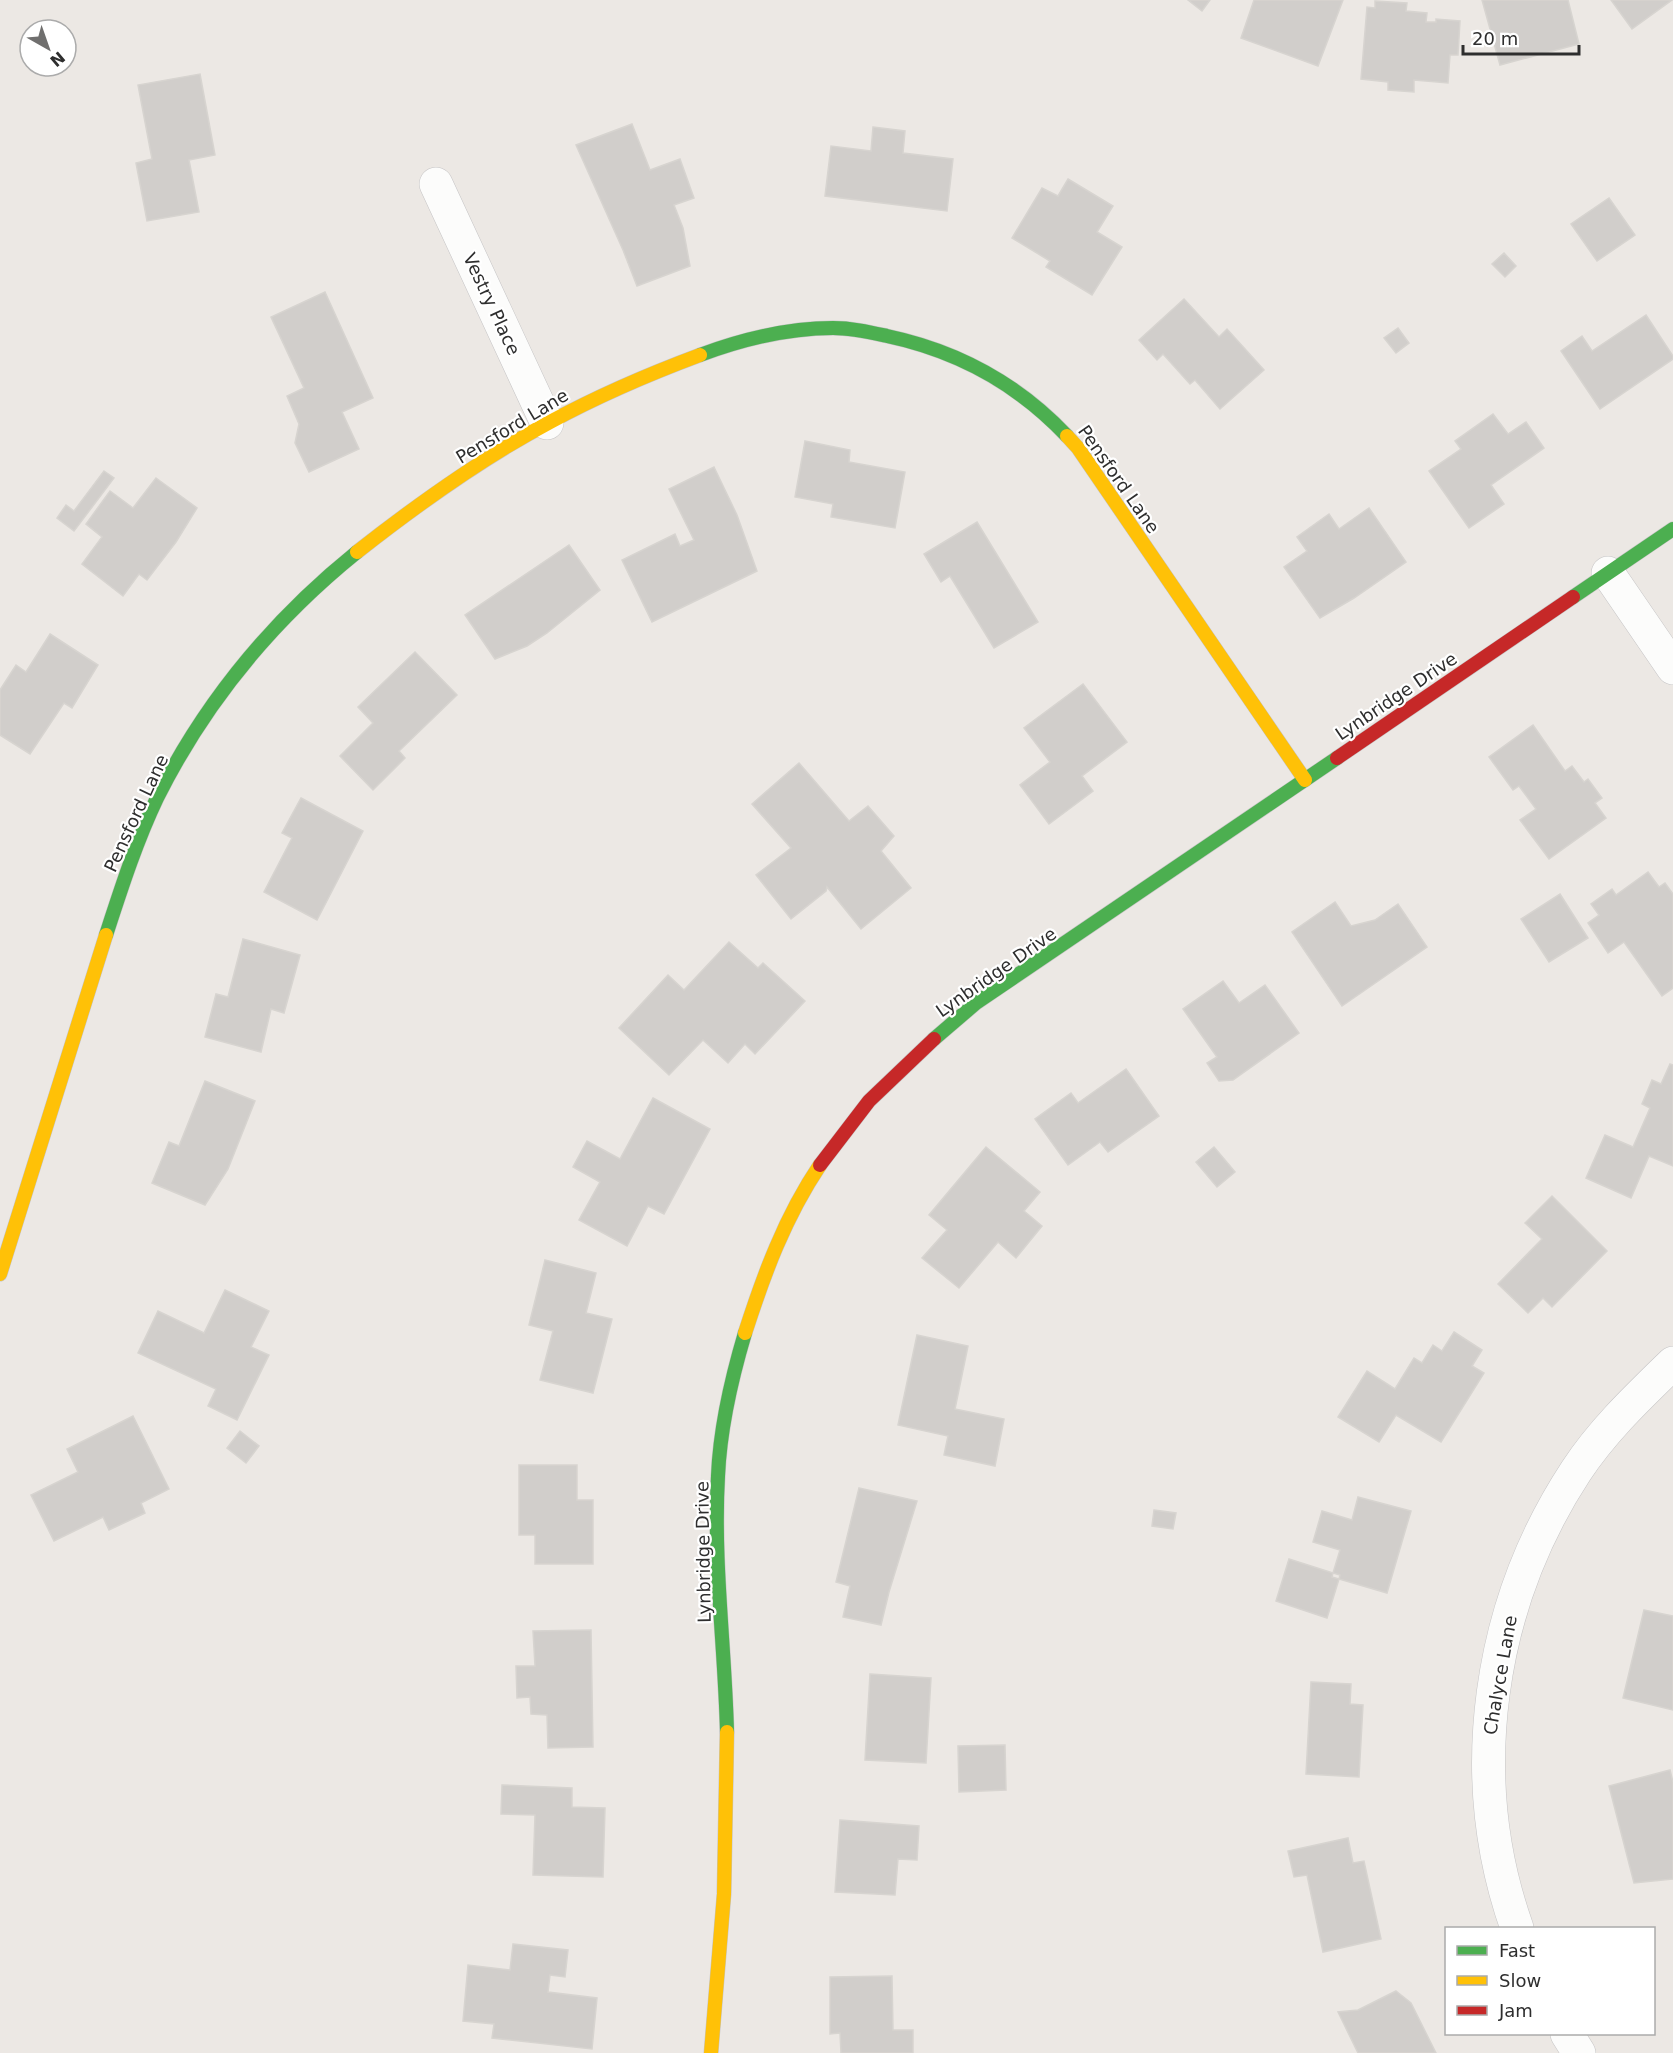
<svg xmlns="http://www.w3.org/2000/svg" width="1673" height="2053" font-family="'DejaVu Sans',sans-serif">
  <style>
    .building { fill: #d1cecb; stroke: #d7d4d0; stroke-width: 1.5 }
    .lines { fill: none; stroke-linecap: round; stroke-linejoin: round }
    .street-casing { stroke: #c5c4c5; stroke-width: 34 }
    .fast-casing { stroke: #c5c4c5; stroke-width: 15 }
    .slow-casing { stroke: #c5c4c5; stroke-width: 15 }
    .jam-casing { stroke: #c5c4c5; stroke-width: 15 }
    .street { stroke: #fcfcfb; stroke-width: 33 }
    .fast { stroke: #4caf50; stroke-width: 14 }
    .slow { stroke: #ffc107; stroke-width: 14 }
    .jam { stroke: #c62828; stroke-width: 14 }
    .labels { text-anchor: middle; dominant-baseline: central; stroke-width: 4.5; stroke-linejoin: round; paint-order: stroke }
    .street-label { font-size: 18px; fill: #2e2e2e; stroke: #fff }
  </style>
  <rect width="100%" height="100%" fill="#ece8e4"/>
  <g class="building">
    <path d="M1188 0H1210L1202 11Z"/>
    <path d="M1254 0H1343L1318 66 1241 38Z"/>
    <path d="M1482 0H1568L1579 44 1500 65Z"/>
    <path d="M1611 0H1672L1632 29Z"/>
    <path d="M1375 1 1407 3 1406 11 1427 13 1426 22H1436V19L1460 21 1458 55H1450L1448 83 1414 80V92L1388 90V82L1361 79 1367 7 1375 8Z"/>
    <path d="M200 74 215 155 189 160 199 212 147 221 136 163 152 159 138 85Z"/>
    <path d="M632 124 650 170 680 159 694 198 674 205 683 228 690 266 637 286 623 250 576 145Z"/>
    <path d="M873 127 905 131 903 153 953 159 947 211 825 196 831 146 871 151Z"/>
    <path d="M1068 179 1113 206 1097 232 1122 247 1092 295 1046 267 1050 261 1012 238 1042 188 1058 196Z"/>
    <path d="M1609 198 1635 235 1597 261 1571 224Z"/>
    <path d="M1504 253 1516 266 1505 277 1492 264Z"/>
    <path d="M325 292 373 398 342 412 359 449 309 472 295 443 299 424 287 396 304 388 271 317Z"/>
    <path d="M1184 299 1219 337 1227 329 1264 370 1220 409 1195 380 1190 384 1163 354 1157 360 1139 340Z"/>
    <path d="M1646 315 1673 356V359L1600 409 1561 351 1582 336 1592 351Z"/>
    <path d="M1398 328 1409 343 1396 353 1384 338Z"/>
    <path d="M1493 414 1508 434 1526 422 1544 448 1491 485 1504 504 1469 528 1429 471 1461 449 1455 441Z"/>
    <path d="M805 441 850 450 849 462 905 472 895 528 831 517 833 504 795 497Z"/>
    <path d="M714 467 737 515 757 571 652 622 622 560 675 534 680 546 694 540 669 489Z"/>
    <path d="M104 471 114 478 74 531 57 518 66 505 74 511Z"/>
    <path d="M156 478 197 508 176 542 147 580 139 574 123 596 82 564 102 537 86 524 110 491 133 508Z"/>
    <path d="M1369 508 1406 562 1354 598 1320 618 1284 567 1307 551 1297 537 1329 514 1339 529Z"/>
    <path d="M977 522 1038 622 994 648 950 576 941 582 924 554Z"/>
    <path d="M569 545 600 590 547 633 527 646 495 659 465 615Z"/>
    <path d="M50 634 98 665 72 708 64 703 30 754 0 735V690L16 665 26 672Z"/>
    <path d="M415 652 457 695 399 751 405 758 373 790 340 756 373 723 358 707Z"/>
    <path d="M1083 684 1127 742 1082 776 1093 791 1049 824 1020 785 1050 762 1024 728Z"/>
    <path d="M1533 725 1565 771 1572 766 1584 782 1588 779 1602 798 1595 803 1606 818 1549 859 1520 820 1536 809 1519 786 1513 790 1489 757Z"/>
    <path d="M799 763 849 821 868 806 894 836 881 851 911 888 861 929 827 887 826 891 791 919 756 875 791 848 752 804Z"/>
    <path d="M301 798 363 831 317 920 264 892 292 838 282 833Z"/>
    <path d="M1648 872 1659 887 1665 883 1673 894V988L1662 996 1624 942 1608 953 1588 923 1599 915 1591 904 1612 889 1616 895Z"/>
    <path d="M1560 894 1588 938 1549 962 1521 919Z"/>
    <path d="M1335 902 1351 926 1375 920 1398 904 1427 947 1342 1006 1292 932Z"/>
    <path d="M243 939 300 955 284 1013 271 1009 261 1052 205 1037 216 994 228 997Z"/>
    <path d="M729 942 758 968 763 963 805 1001 755 1054 745 1044 728 1063 703 1040 669 1075 619 1028 668 975 684 990Z"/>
    <path d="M1223 981 1239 1003 1265 985 1299 1033 1233 1080 1219 1081 1207 1063 1217 1057 1183 1009Z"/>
    <path d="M1670 1064 1673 1065V1166L1649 1156 1631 1198 1586 1178 1605 1135 1633 1147 1650 1108 1642 1104 1652 1080 1661 1084Z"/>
    <path d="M1126 1069 1159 1116 1108 1152 1100 1142 1068 1165 1035 1119 1071 1093 1078 1103Z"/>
    <path d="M205 1081 255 1101 228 1169 205 1205 152 1183 169 1142 179 1146Z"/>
    <path d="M653 1098 710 1129 664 1214 648 1206 627 1246 579 1220 600 1182 573 1167 587 1141 620 1159Z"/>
    <path d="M986 1147 1040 1192 1024 1211 1042 1226 1016 1258 998 1242 959 1288 922 1258 947 1230 929 1215Z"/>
    <path d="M1214 1147 1235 1172 1217 1187 1196 1162Z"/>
    <path d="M1552 1196 1607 1251 1552 1307 1543 1298 1528 1313 1498 1284 1542 1239 1525 1223Z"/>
    <path d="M545 1260 596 1273 586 1313 612 1319 593 1393 540 1380 553 1331 529 1325Z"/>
    <path d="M225 1290 269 1311 251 1347 269 1355 237 1420 208 1406 216 1389 138 1353 158 1311 204 1333Z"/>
    <path d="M1454 1332 1482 1350 1472 1366 1484 1373 1441 1442 1396 1415 1379 1442 1338 1417 1367 1371 1395 1389 1414 1358 1422 1363 1433 1345 1442 1351Z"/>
    <path d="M917 1335 968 1346 955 1409 1004 1419 995 1466 944 1455 948 1436 898 1425Z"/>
    <path d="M133 1416 169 1489 141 1503 145 1513 109 1530 103 1517 54 1541 31 1495 78 1472 67 1449Z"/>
    <path d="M240 1431 259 1446 246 1463 227 1448Z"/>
    <path d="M519 1465H577V1500H593V1564H535V1535H519Z"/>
    <path d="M859 1488 917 1501 889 1592 881 1625 843 1617 850 1586 836 1582Z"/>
    <path d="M1358 1497 1411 1511 1387 1593 1339 1579 1340 1575 1333 1573 1340 1550 1313 1542 1322 1511 1352 1520Z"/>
    <path d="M1154 1510 1176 1513 1173 1529 1152 1526Z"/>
    <path d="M1289 1559 1333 1573 1332 1577 1339 1579 1327 1618 1276 1601Z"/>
    <path d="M1644 1610 1673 1616V1710L1623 1698Z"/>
    <path d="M591 1630 593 1747 548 1748 547 1715 531 1714 530 1697 517 1698 516 1666H535L533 1631Z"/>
    <path d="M870 1674 931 1678 926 1763 865 1760Z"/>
    <path d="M1311 1682 1351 1684 1350 1704 1363 1705 1359 1777 1306 1774Z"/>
    <path d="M1005 1745 1006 1790 959 1792 958 1746Z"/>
    <path d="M1670 1770 1673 1782V1879L1634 1883 1609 1786Z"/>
    <path d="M502 1785 572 1788V1807L605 1808 603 1877 533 1875 535 1815 501 1814Z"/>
    <path d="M840 1820 919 1826 917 1860 898 1859 895 1895 835 1892Z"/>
    <path d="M1348 1838 1353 1863 1364 1861 1381 1939 1323 1952 1307 1875 1294 1877 1288 1851Z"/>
    <path d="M513 1944 568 1950 565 1977 550 1975 548 1992 597 1998 592 2049 492 2038 494 2024 463 2021 468 1965 510 1970Z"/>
    <path d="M892 1976 893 2030H913V2053H841L840 2033 830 2034V1977Z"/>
    <path d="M1396 1991 1411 2003 1436 2053H1358L1338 2012 1358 2010Z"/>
  </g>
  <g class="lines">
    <defs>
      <g id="street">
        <path d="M436 184 547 423"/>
        <path d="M1608 573 1673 668"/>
        <path d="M1517 1928C1463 1776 1488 1605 1576 1471 1603 1430 1638 1397 1673 1363"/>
        <path d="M1567 2034 1579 2053"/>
      </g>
      <g id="fast">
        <path d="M700 355C743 339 787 328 833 328 852 328 869 332 887 336 958 351 1017 383 1067 436"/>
        <path d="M1573 597 1673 529"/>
        <path d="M106 935C121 889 136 842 157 798 205 702 274 619 357 552"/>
        <path d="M934 1039 976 1003 1337 758"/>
        <path d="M727 1732C725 1648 713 1561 718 1476 720 1428 731 1380 745 1333"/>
      </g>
      <g id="slow">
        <path d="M1067 436 1078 448 1305 780"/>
        <path d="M357 552C418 504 482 458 550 422 598 396 649 374 700 355"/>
        <path d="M0 1274 106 935"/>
        <path d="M745 1333C764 1274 785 1217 820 1165"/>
        <path d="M711 2053 724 1894 727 1732"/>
      </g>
      <g id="jam">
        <path d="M1337 758 1573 597"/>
        <path d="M820 1165 869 1101 934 1039"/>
      </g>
    </defs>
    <use href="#street" class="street-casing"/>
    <use href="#fast" class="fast-casing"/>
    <use href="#slow" class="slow-casing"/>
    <use href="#jam" class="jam-casing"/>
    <use href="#street" class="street"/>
    <use href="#fast" class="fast"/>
    <use href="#slow" class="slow"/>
    <use href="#jam" class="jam"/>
  </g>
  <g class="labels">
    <g class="street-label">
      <text transform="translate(492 304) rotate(65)">Vestry Place</text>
      <text transform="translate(512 426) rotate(-31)">Pensford Lane</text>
      <text transform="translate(1119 479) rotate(55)">Pensford Lane</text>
      <text transform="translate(1396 696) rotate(-34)">Lynbridge Drive</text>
      <text transform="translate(136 813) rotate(-65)">Pensford Lane</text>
      <text transform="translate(996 972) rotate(-35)">Lynbridge Drive</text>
      <text transform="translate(703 1552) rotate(-91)">Lynbridge Drive</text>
      <text transform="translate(1500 1675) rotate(-80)">Chalyce Lane</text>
    </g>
  </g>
  <rect x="1445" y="1927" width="210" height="108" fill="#ffffff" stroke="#ababab" stroke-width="1.5"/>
  <rect x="1457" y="1946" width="30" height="9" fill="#4caf50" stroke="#ababab" stroke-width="1.5"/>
  <text x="1499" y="1957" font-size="18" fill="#2e2e2e">Fast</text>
  <rect x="1457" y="1976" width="30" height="9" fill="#ffc107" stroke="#ababab" stroke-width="1.5"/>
  <text x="1499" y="1987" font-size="18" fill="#2e2e2e">Slow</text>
  <rect x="1457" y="2006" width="30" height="9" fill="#c62828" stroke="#ababab" stroke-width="1.5"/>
  <text x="1499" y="2017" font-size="18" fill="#2e2e2e">Jam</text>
  <g transform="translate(48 48) rotate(140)"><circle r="28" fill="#ffffff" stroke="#ababab" stroke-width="1.5"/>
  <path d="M0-4.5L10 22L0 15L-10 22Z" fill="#706f6e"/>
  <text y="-9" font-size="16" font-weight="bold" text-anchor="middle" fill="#2e2e2e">N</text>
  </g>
  <path d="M1463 45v9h116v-9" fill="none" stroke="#2e2e2e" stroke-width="3"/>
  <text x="1472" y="45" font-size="18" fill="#2e2e2e" stroke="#ffffff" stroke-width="4.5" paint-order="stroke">20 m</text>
</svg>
